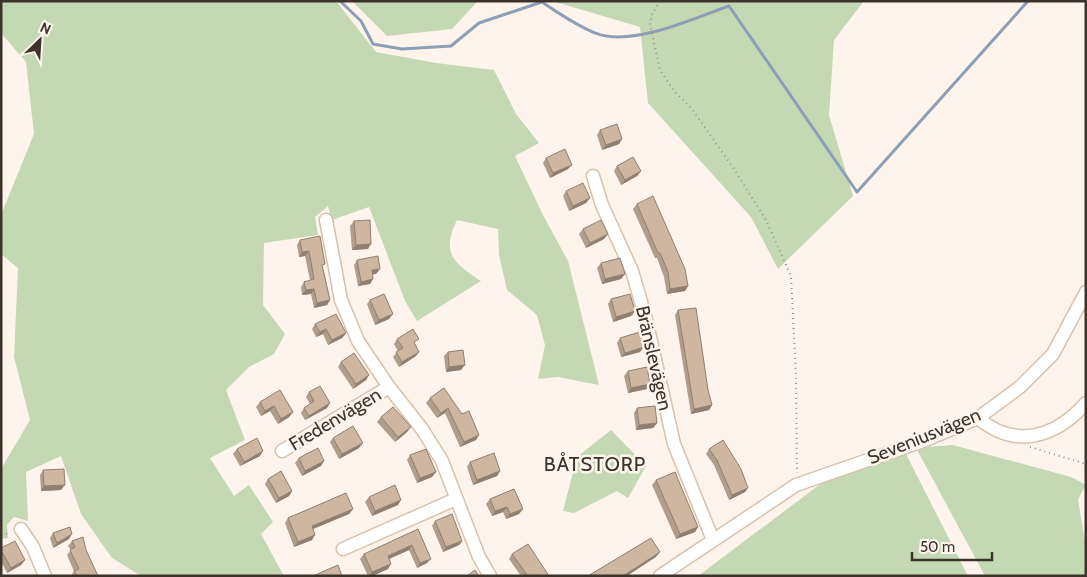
<svg xmlns="http://www.w3.org/2000/svg" width="1087" height="577" font-family="Cabin,sans-serif">
  <style>
    .green { fill: #c4d9b3 }
    .lines { fill: none; stroke-linecap: round; stroke-linejoin: round }
    .stream { stroke: #8b9fb7; stroke-width: 3 }
    .minor-casing { stroke: #d9c1ab; stroke-width: 15 }
    .path { stroke: #998f86; stroke-width: 2; stroke-dasharray: 1 4; stroke-linecap: butt }
    .minor { stroke: #fff; stroke-width: 12 }
    .wall { fill: #b19d8a }
    .shaded-wall { fill: #907f70 }
    .building { fill: #ceb6a0; stroke: #907f70 }
    .labels { text-anchor: middle; dominant-baseline: central; stroke-width: 5; stroke-linejoin: round; paint-order: stroke }
    .street-label { font-size: 19px; fill: #3d332a; stroke: #fef4eb }
    .neighbourhood-label { font-size: 20px; letter-spacing: 1px; fill: #3d332a; stroke: #fef4eb }
  </style>
  <rect width="100%" height="100%" fill="#fef4eb"/>
  <g class="green">
    <path d="M1 1H336L376 52 436 63 494 70 516 114 539 143 515 156 543 215 568 261 599 385 558 377 538 379 545 345 537 315 507 290 499 255 498 229 457 220C441 253 453 263 481 281L417 321 405 301 369 207 332 220 328 206 315 217 318 235 264 243 263 305 285 334 274 354 249 367 226 390 245 440 210 458 234 496 249 485 273 522 261 534 284 576H141L112 558 81 514 61 456 26 472 28 521 14 517 7 525 8 538 1 539V469L30 420 14 357 18 268 1 254V215L34 134 26 62 1 33Z"/>
    <path d="M352 1H478L452 29 387 36Z"/>
    <path d="M552 1H864L834 40 829 115 853 196 778 269 751 217 648 103 640 27Z"/>
    <path d="M611 430 646 466 628 498 617 491 574 513 563 511 577 457Z"/>
    <path d="M953 445 1071 477 1086 485 1078 499 1086 548V576H985L916 448Z"/>
    <path d="M906 454 968 576H698L827 479Z"/>
  </g>
  <g class="lines">
    <path class="stream" d="M340 1 361 21 373 44 402 49 451 46 479 23 542 2C557 12 589 34 606 36 643 42 695 18 729 6L857 192 1028 1"/>
    <defs>
      <g id="minor">
        <path d="M593 176 602 205 632 271 646 319 674 444 713 540"/>
        <path d="M326 220 341 300 358 341 389 387 422 429 442 461 479 557 490 576"/>
        <path d="M978 418C1016 450 1056 437 1086 403"/>
        <path d="M282 451 389 387"/>
        <path d="M21 529 33 547 45 576"/>
        <path d="M343 549 456 499"/>
        <path d="M660 576 796 485 923 441 978 418 1020 387 1053 354 1086 292"/>
      </g>
    </defs>
    <use href="#minor" class="minor-casing"/>
    <g class="path">
      <path d="M660 1 652 14 650 24 660 70 674 91 692 109 734 169 766 220 791 276 796 376 797 473"/>
      <path d="M1030 447 1086 464"/>
      <path d="M1 535 9 533"/>
    </g>
    <use href="#minor" class="minor"/>
  </g>
  <g class="wall">
    <path d="M600 130 622 139 619 144 602 150 597 135Z"/>
    <path d="M546 158 568 169 550 178 543 163Z"/>
    <path d="M617 166 641 171 637 176 621 185 614 171Z"/>
    <path d="M566 191 590 198 586 203 569 211 563 196Z"/>
    <path d="M637 204 688 286 685 291 667 294 664 277 657 258H655L633 209Z"/>
    <path d="M354 221 368 249 352 250 350 226Z"/>
    <path d="M583 229 608 234 604 239 586 248 579 234Z"/>
    <path d="M300 240 323 268 330 300 327 305 314 308 311 294 302 295 301 287 304 282 310 280 305 256 299 257 297 245Z"/>
    <path d="M357 260 376 274H372L373 279 370 284 358 286 354 265Z"/>
    <path d="M601 263 621 279 602 284 597 268Z"/>
    <path d="M611 299 635 311 631 316 613 322 608 304Z"/>
    <path d="M370 300 389 319 375 325 367 304Z"/>
    <path d="M678 310 708 390 712 405 709 410 691 414 675 315Z"/>
    <path d="M315 324 346 333 342 338 328 345 323 334 316 337 312 329Z"/>
    <path d="M620 338 640 352 621 357 617 343Z"/>
    <path d="M397 339 415 344 416 356 399 367 393 357 398 351 394 344Z"/>
    <path d="M448 352 461 370 446 372 444 356Z"/>
    <path d="M341 362 369 375 366 380 353 389 338 367Z"/>
    <path d="M628 371 650 384 647 389 628 393 624 376Z"/>
    <path d="M444 388 476 440 460 447 445 413 437 418 426 403 430 398Z"/>
    <path d="M309 392 327 408 305 420 301 413 304 408 310 404 306 397Z"/>
    <path d="M260 402 293 412 289 417 278 424 270 411 261 416 256 407Z"/>
    <path d="M637 408 657 423 653 428 636 430 634 413Z"/>
    <path d="M381 417 407 432 395 442 377 422Z"/>
    <path d="M333 438 359 448 339 459 330 442Z"/>
    <path d="M237 449 260 456 240 466 233 454Z"/>
    <path d="M709 449 748 488 745 492 729 500 714 465 706 454Z"/>
    <path d="M410 455 436 472 432 477 417 483 407 460Z"/>
    <path d="M299 458 321 466 302 476 295 463Z"/>
    <path d="M470 462 500 471 497 476 473 485 467 467Z"/>
    <path d="M43 470 61 490 41 491 40 475Z"/>
    <path d="M268 479 292 491 289 496 276 503 265 484Z"/>
    <path d="M656 480 698 527 695 532 676 539 652 485Z"/>
    <path d="M514 489 519 514 506 519 503 512 492 516 486 504 490 499Z"/>
    <path d="M369 497 398 505 372 516 365 502Z"/>
    <path d="M353 509 349 514 313 529 312 540 294 547 285 523 288 518Z"/>
    <path d="M435 521 462 541 459 545 443 552 432 526Z"/>
    <path d="M418 529 427 563 417 568 409 550 389 559 388 569 372 576H368L360 559 364 554Z"/>
    <path d="M53 533 69 539 53 548 50 538Z"/>
    <path d="M72 541 86 550 98 576H71L74 571 67 555 71 550 68 546Z"/>
    <path d="M1 548 25 560 21 565 7 573 1 561Z"/>
    <path d="M512 554 549 576H521L509 559Z"/>
  </g>
  <g class="shaded-wall">
    <path d="M622 139 619 144 602 150 606 145Z"/>
    <path d="M572 165 568 169 550 178 553 173Z"/>
    <path d="M641 171 637 176 621 185 625 180Z"/>
    <path d="M590 198 586 203 569 211 573 206Z"/>
    <path d="M608 234 604 239 586 248 590 243Z"/>
    <path d="M371 244 368 249 352 250 356 245Z"/>
    <path d="M309 251 305 256 299 257 302 252Z"/>
    <path d="M380 269 376 274 368 275 372 270Z"/>
    <path d="M625 274 621 279 602 284 605 279Z"/>
    <path d="M373 279 370 284 358 286 361 282Z"/>
    <path d="M688 286 685 291 667 294 670 289Z"/>
    <path d="M314 289 311 294 302 295 306 290Z"/>
    <path d="M330 300 327 305 314 308 317 303Z"/>
    <path d="M635 311 631 316 613 322 616 317Z"/>
    <path d="M393 314 389 319 375 325 379 320Z"/>
    <path d="M326 329 323 334 316 337 320 332Z"/>
    <path d="M346 333 342 338 328 345 332 340Z"/>
    <path d="M644 347 640 352 621 357 625 353Z"/>
    <path d="M419 352 416 356 399 367 402 362Z"/>
    <path d="M465 365 461 370 446 372 449 367Z"/>
    <path d="M369 375 366 380 353 389 356 384Z"/>
    <path d="M650 384 647 389 628 393 631 388Z"/>
    <path d="M330 403 327 408 305 420 309 416Z"/>
    <path d="M712 405 709 410 691 414 694 409Z"/>
    <path d="M274 406 270 411 261 416 265 411Z"/>
    <path d="M448 408 445 413 437 418 441 413Z"/>
    <path d="M293 412 289 417 278 424 281 419Z"/>
    <path d="M657 423 653 428 636 430 639 425Z"/>
    <path d="M411 427 407 432 395 442 398 437Z"/>
    <path d="M479 435 476 440 460 447 464 442Z"/>
    <path d="M363 443 359 448 339 459 342 454Z"/>
    <path d="M263 451 260 456 240 466 244 462Z"/>
    <path d="M324 461 321 466 302 476 305 471Z"/>
    <path d="M500 471 497 476 473 485 477 480Z"/>
    <path d="M436 472 432 477 417 483 420 478Z"/>
    <path d="M65 485 61 490 41 491 44 486Z"/>
    <path d="M748 488 745 492 729 500 732 495Z"/>
    <path d="M292 491 289 496 276 503 279 498Z"/>
    <path d="M401 500 398 505 372 516 375 511Z"/>
    <path d="M507 507 503 512 492 516 495 511Z"/>
    <path d="M353 509 349 514 308 531 312 526Z"/>
    <path d="M523 509 519 514 506 519 510 514Z"/>
    <path d="M698 527 695 532 676 539 680 534Z"/>
    <path d="M72 534 69 539 53 548 57 543Z"/>
    <path d="M315 535 312 540 294 547 298 542Z"/>
    <path d="M462 541 459 545 443 552 446 547Z"/>
    <path d="M412 545 409 550 384 561 388 556Z"/>
    <path d="M660 552 656 557 627 576H623Z"/>
    <path d="M431 559 427 563 417 568 420 563Z"/>
    <path d="M25 560 21 565 7 573 11 568Z"/>
    <path d="M391 564 388 569 372 576H369L372 572Z"/>
  </g>
  <g class="building">
    <path d="M617 124 622 139 606 145 600 130Z"/>
    <path d="M565 149 572 165 553 173 546 158Z"/>
    <path d="M633 157 641 171 625 180 617 166Z"/>
    <path d="M583 183 590 198 573 206 566 191Z"/>
    <path d="M653 196 685 269 688 286 670 289 668 272 660 253H658L637 204Z"/>
    <path d="M370 220 371 244 356 245 354 221Z"/>
    <path d="M601 220 608 234 590 243 583 229Z"/>
    <path d="M320 236 325 264 322 265 330 300 317 303 314 289 306 290 304 282 314 279 309 251 302 252 300 240Z"/>
    <path d="M378 256 380 269 372 270 373 279 361 282 357 260Z"/>
    <path d="M620 258 625 274 605 279 601 263Z"/>
    <path d="M384 294 393 314 379 320 370 300Z"/>
    <path d="M630 294 635 311 616 317 611 299Z"/>
    <path d="M696 308 708 390 712 405 694 409 678 310Z"/>
    <path d="M336 314 346 333 332 340 326 329 320 332 315 324Z"/>
    <path d="M413 329 419 339 414 342 419 352 402 362 396 352 403 348 397 339Z"/>
    <path d="M640 332 644 347 625 353 620 338Z"/>
    <path d="M463 350 465 365 449 367 448 352Z"/>
    <path d="M354 353 369 375 356 384 341 362Z"/>
    <path d="M647 367 650 384 631 388 628 371Z"/>
    <path d="M320 386 330 403 309 416 304 408 314 401 309 392Z"/>
    <path d="M444 388 462 414 469 411 479 435 464 442 448 408 441 413 430 398Z"/>
    <path d="M280 390 293 412 281 419 274 406 265 411 260 402Z"/>
    <path d="M655 406 657 423 639 425 637 408Z"/>
    <path d="M393 407 411 427 398 437 381 417Z"/>
    <path d="M353 426 363 443 342 454 333 438Z"/>
    <path d="M257 438 263 451 244 462 237 449Z"/>
    <path d="M723 440 741 469 748 488 732 495 717 460 709 449Z"/>
    <path d="M318 448 324 461 305 471 299 458Z"/>
    <path d="M426 449 436 472 420 478 410 455Z"/>
    <path d="M494 453 500 471 477 480 470 462Z"/>
    <path d="M64 469 65 485 44 486 43 470Z"/>
    <path d="M281 471 292 491 279 498 268 479Z"/>
    <path d="M675 472 698 527 680 534 656 480Z"/>
    <path d="M395 485 401 500 375 511 369 497Z"/>
    <path d="M514 489 523 509 510 514 507 507 495 511 490 499Z"/>
    <path d="M346 493 353 509 312 526 315 535 298 542 288 518Z"/>
    <path d="M452 514 462 541 446 547 435 521Z"/>
    <path d="M70 527 72 534 57 543 53 533Z"/>
    <path d="M418 529 431 559 420 563 412 545 388 556 391 564 372 572 364 554Z"/>
    <path d="M83 537 86 550 98 576H77L74 571 79 569 70 550 75 547 72 541Z"/>
    <path d="M651 538 660 552 623 576H588Z"/>
    <path d="M15 541 25 560 11 568 1 550V548Z"/>
    <path d="M528 544 549 576H528L512 554Z"/>
    <path d="M338 565 342 576H313Z"/>
    <path d="M475 570 479 576H467Z"/>
  </g>
  <g class="labels">
    <g class="street-label">
      <text transform="translate(654 358) rotate(77)">Bränslevägen</text>
      <text transform="translate(335 419) rotate(-31)">Fredenvägen</text>
      <text transform="translate(924 436) rotate(-22)">Seveniusvägen</text>
    </g>
    <g class="neighbourhood-label">
      <text x="595" y="464">BÅTSTORP</text>
    </g>
  </g>
  <rect width="1087" height="577" fill="none" stroke="#3d332a" stroke-width="5"/>
  <g transform="translate(40 40) rotate(25)" stroke="#fef4eb" stroke-width="4" paint-order="stroke">
  <path d="M0-4L9 19L0 12L-9 19Z" fill="#3d332a"/>
  <text y="-8" font-size="14" font-weight="bold" text-anchor="middle" fill="#3d332a">N</text>
  </g>
  <path d="M912 552v8h80v-8" fill="none" stroke="#3d332a" stroke-width="2.5"/>
  <text x="920" y="552" font-size="15" fill="#3d332a" stroke="#fef4eb" stroke-width="4" paint-order="stroke">50 m</text>
</svg>
